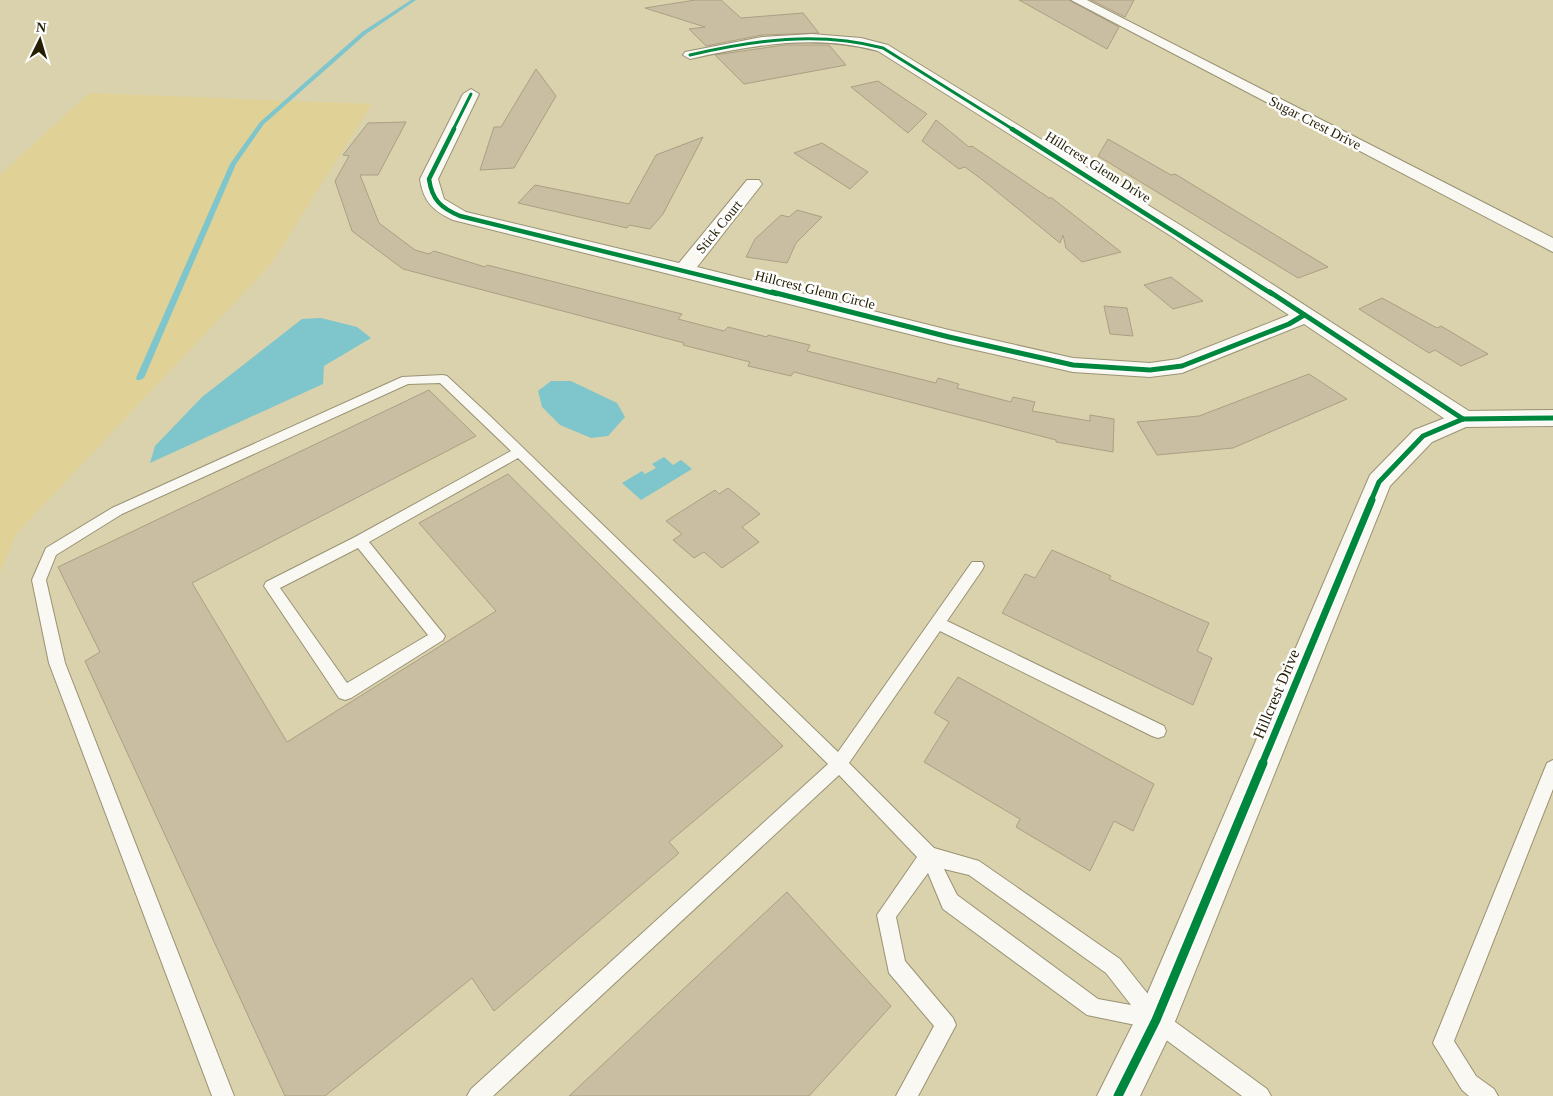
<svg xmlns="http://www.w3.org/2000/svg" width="1553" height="1096" font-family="'Times New Roman',serif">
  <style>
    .built { fill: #e0d196 }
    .water { fill: #7ec5cc }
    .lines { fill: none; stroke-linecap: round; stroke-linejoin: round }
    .stream { fill: #7ec5cc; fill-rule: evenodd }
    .building { fill: #c9bda2; stroke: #ab9f84 }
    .service-casing { stroke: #999274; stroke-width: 2 }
    .minor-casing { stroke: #999274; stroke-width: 2 }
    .tertiary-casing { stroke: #999274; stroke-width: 2 }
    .service { fill: #f9f8f3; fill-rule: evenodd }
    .minor { fill: #f9f8f3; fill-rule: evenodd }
    .tertiary { fill: #f9f8f3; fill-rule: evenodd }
    .cycleway-far4-casing { stroke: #fefefe; stroke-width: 5 }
    .cycleway-far3-casing { stroke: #fefefe; stroke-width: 6 }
    .cycleway-far2-casing { stroke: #fefefe; stroke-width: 8 }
    .cycleway-far1-casing { stroke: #fefefe; stroke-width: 10 }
    .cycleway-casing { stroke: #fefefe; stroke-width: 12 }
    .cycleway-far4 { stroke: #00873e; stroke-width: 3 }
    .cycleway-far3 { stroke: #00873e; stroke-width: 4.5 }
    .cycleway-far2 { stroke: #00873e; stroke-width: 5 }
    .cycleway-far1 { stroke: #00873e; stroke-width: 7 }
    .cycleway { stroke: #00873e; stroke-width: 9 }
    .labels { text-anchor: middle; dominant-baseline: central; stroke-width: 5; stroke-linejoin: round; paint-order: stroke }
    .far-street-label { font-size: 14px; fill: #251e03; stroke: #fefefe }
    .street-label { font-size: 16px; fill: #251e03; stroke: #fefefe }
  </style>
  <rect width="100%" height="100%" fill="#dad2ad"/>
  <path class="built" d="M89 93 372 104 271 264 16 534 0 573V175Z"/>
  <g class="water">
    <path d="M321 318 357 327 371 338 324 366 323 384 150 463 155 446 202 397 302 319Z"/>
    <path d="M551 381H571L617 403 625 417 608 436 591 438 560 425 542 407 538 391Z"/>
    <path d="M664 457 673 465 681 460 692 469 641 500 622 483 642 471 645 474 656 468 652 464Z"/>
  </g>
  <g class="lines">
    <path class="stream" d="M411 0H416L366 34 264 124 236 164 144 378 140 380H137L136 378 230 164 260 122 362 32Z"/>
  </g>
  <g class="building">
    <path d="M695 0H721L741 18 803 13 819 33 762 35 706 46 689 29 705 27 645 8Z"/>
    <path d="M1019 0H1069L1119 27 1107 49Z"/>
    <path d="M1091 0H1134L1125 17Z"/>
    <path d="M784 45H829L846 65 744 84 715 55Z"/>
    <path d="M536 69 556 96 514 168 480 170 494 127H501Z"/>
    <path d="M878 81 927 114 908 133 851 87Z"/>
    <path d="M936 120 969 147 972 146 1049 198H1052L1121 252 1082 262 1066 248 1063 235 1060 243 984 181 965 167 959 169 922 141Z"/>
    <path d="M406 122 378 175H360L379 223 415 250 429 254 434 251 485 267 487 265 682 314 678 319 724 331 728 327 767 337 768 335 810 345 807 351 863 365 936 383 938 378 959 384 957 388 1011 402 1013 397 1035 402 1032 411 1090 421V415L1114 419 1113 452 1056 442V440L794 372 791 376 748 366 750 362 683 345 684 343 403 269 352 231 335 181 349 156 343 155 368 123Z"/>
    <path d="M703 137 663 214 650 229 629 225 627 228 518 203 535 185 629 204 656 155Z"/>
    <path d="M1108 139 1171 175 1175 174 1328 267 1298 278 1098 156Z"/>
    <path d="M822 143 868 172 850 189 794 153Z"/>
    <path d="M797 210 822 217 796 243 787 263 746 257 755 239 781 215 789 217Z"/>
    <path d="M1171 277 1203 301 1173 309 1144 285Z"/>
    <path d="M1382 298 1437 328 1441 326 1488 354 1461 366 1435 350 1429 353 1359 309Z"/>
    <path d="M1104 306 1127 308 1133 336 1110 334Z"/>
    <path d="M1309 374 1347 399 1233 448 1157 455 1137 422 1199 416Z"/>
    <path d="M429 390 476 436 192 583 287 742 496 611 419 523 508 474 783 746 669 842 679 853 494 1011 472 978 325 1096H285L85 661 100 652 58 567Z"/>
    <path d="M728 488 760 514 742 527 759 542 722 568 704 552 694 558 673 540 682 534 666 521 715 490 719 494Z"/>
    <path d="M1052 550 1111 576 1109 579 1209 623 1197 651 1212 658 1193 705 1002 613 1025 574 1035 578Z"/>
    <path d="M958 677 1154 784 1133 831 1114 821 1090 871 1016 827 1020 819 924 762 949 722 934 713Z"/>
    <path d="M787 892 891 1006 809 1096H569Z"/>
  </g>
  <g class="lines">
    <defs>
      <g id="service">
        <path d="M443 375 447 376 489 415 838 752 972 562H982L984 566 982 570 947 621 1164 726 1166 731 1164 736 1158 738 1152 736 940 631 849 763 934 848 979 861 1120 959 1163 1013 1267 1089 1271 1096H1242L1150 1028 1087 1015 943 909 928 873 896 917 905 961 953 1018 956 1025 918 1096H896L934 1026 889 973 877 915 917 857 839 775 493 1096H467L471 1089 828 764 518 458 369 542 445 636 443 640 351 698 345 700 339 698 264 586 266 582 355 537 511 451 440 383 408 384 122 514 56 555 46 580 65 663 234 1096H212L49 663 32 580 46 548 112 508 402 377ZM358 548 428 635 347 683 280 588ZM944 869 969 875 1106 973 1131 1005 1098 999 957 895Z"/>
        <path d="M1553 760V789L1454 1041 1476 1076 1494 1089 1498 1096H1469L1462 1090 1433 1043 1545 768 1547 763Z"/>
      </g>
      <g id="minor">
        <path d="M1071 0H1087L1553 238V252Z"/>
        <path d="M812 34 861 38 888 45 1185 228 1472 413 1475 419 1472 425 1463 427 1454 425 1304 324 1182 373 1150 377 1073 372 949 344 453 220C433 211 423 201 420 179L463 94 471 89 479 94 438 179 444 199 466 212 679 263 747 180H759L762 184 697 267 949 330 1073 358 1150 363 1178 359 1289 315 1171 236 878 51C816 34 752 45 690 59L683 55 685 52 762 37Z"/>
      </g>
      <path id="tertiary" d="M1553 410V426L1466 427 1432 442 1390 486 1170 1034 1140 1096H1097L1142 1006 1370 475 1414 430 1463 411Z"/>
    </defs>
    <use href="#service" class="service-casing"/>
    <use href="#minor" class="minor-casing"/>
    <use href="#tertiary" class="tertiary-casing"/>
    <use href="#service" class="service"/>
    <use href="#minor" class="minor"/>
    <use href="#tertiary" class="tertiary"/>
    <defs>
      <g id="cycleway-far4">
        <path d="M690 55C754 40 818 31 883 48L1014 130"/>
        <path d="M453 130 471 94"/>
      </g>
      <g id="cycleway-far3">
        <path d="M454 129 429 179C432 200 441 208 460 216L777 294"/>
        <path d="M1012 129 1272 294"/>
      </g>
      <g id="cycleway-far2">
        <path d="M772 292 949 337 1073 365 1150 370 1182 366 1289 324 1304 315"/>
        <path d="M1270 292 1463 419"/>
        <path d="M1371 501 1379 482 1423 436 1463 419 1553 418"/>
      </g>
      <path id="cycleway-far1" d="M1262 764 1372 500"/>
      <path id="cycleway" d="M1118 1096 1156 1020 1263 763"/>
    </defs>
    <use href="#cycleway-far4" class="cycleway-far4-casing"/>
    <use href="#cycleway-far3" class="cycleway-far3-casing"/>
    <use href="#cycleway-far2" class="cycleway-far2-casing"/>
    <use href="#cycleway-far1" class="cycleway-far1-casing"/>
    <use href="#cycleway" class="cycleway-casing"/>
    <use href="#cycleway-far4" class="cycleway-far4"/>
    <use href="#cycleway-far3" class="cycleway-far3"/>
    <use href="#cycleway-far2" class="cycleway-far2"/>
    <use href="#cycleway-far1" class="cycleway-far1"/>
    <use href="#cycleway" class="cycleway"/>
  </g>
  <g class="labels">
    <g class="far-street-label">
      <text transform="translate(1315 123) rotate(27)">Sugar Crest Drive</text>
      <text transform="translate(1098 167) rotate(32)">Hillcrest Glenn Drive</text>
      <text transform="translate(719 227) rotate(-51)">Stick Court</text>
      <text transform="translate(815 290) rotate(14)">Hillcrest Glenn Circle</text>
    </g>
    <g class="street-label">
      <text transform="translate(1276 694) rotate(-67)">Hillcrest Drive</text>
    </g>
  </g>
  <g transform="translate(40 40) rotate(5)" stroke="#fefefe" stroke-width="4" paint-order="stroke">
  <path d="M0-4L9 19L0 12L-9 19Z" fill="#251e03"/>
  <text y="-8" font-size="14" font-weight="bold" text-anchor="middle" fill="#251e03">N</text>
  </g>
</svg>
